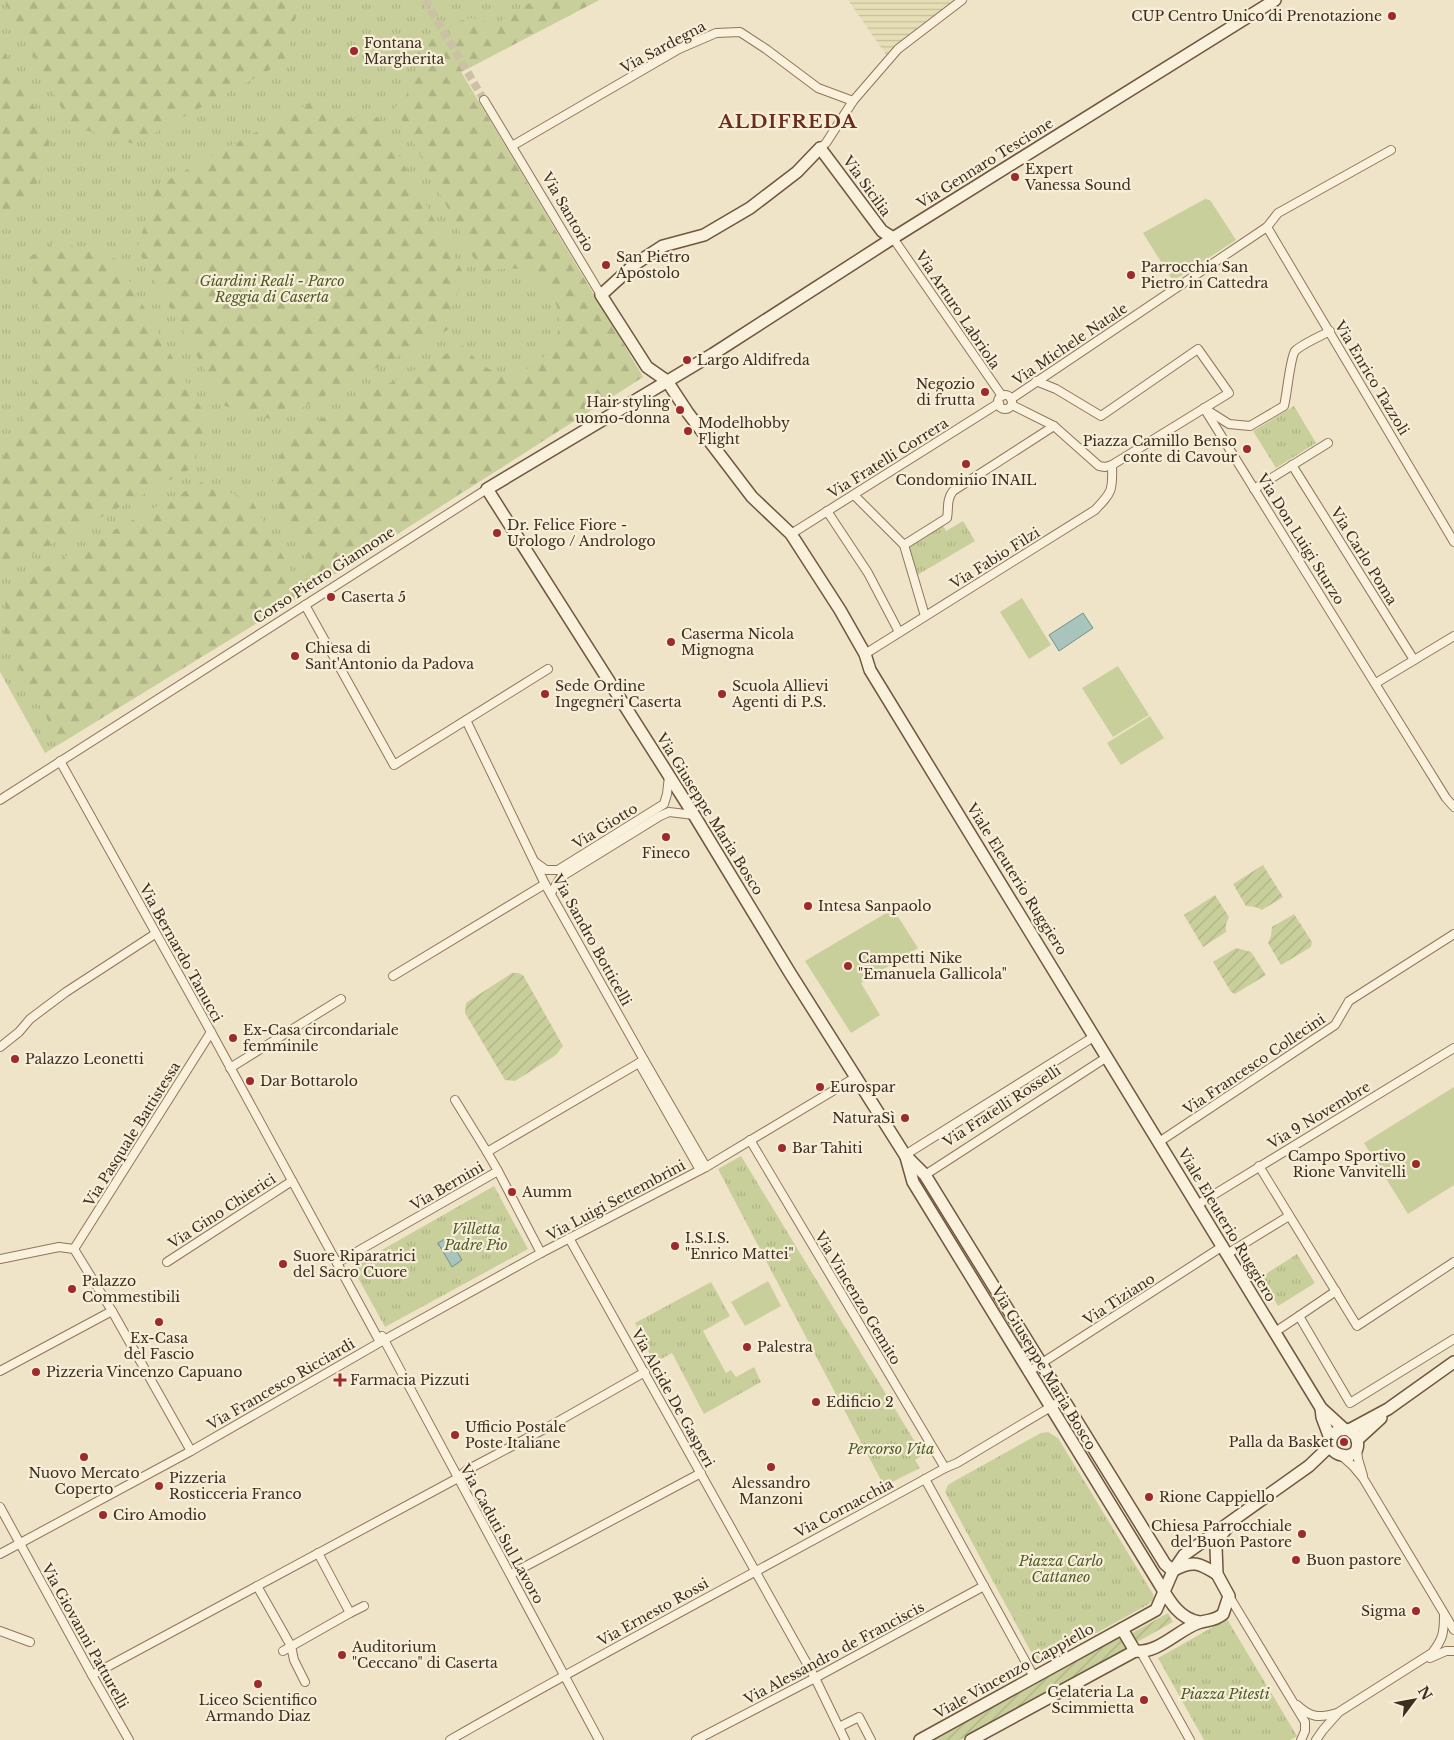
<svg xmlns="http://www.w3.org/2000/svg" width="1454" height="1740" font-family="'Libre Baskerville',serif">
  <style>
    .farmland { fill: url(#farmland-rules) }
    .grass { fill: url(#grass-tufts) }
    .forest { fill: url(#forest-firs) }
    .garden { fill: url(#garden-furrows) }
    .pitch { fill: #c9cf9b }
    .water { fill: #a9c4bc; stroke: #6f938a }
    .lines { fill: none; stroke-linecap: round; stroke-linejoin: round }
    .street-tunnel { stroke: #ccc0a6; stroke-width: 8; stroke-dasharray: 8 4; stroke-linecap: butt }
    .street-casing { stroke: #8d765c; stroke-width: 10 }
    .secondary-casing { stroke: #6f573f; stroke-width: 14 }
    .street { stroke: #faf1dc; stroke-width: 8 }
    .secondary { stroke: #faf1dc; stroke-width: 11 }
    .poi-dot { fill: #9e2a2b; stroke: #f7eed8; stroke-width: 2 }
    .labels { text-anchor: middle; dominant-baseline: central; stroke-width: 4.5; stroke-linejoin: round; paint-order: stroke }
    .poi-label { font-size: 14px; fill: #3d2e20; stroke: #f7eed8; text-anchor: start }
    .street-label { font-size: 14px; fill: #3d2e20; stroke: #f7eed8 }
    .park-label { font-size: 14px; font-style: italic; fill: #4d5a26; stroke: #f7eed8 }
    .district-label { font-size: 19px; font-weight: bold; letter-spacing: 1px; fill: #6b2e1e; stroke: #f7eed8 }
  </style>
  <defs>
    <pattern id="farmland-rules" width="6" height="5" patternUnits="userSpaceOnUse" patternTransform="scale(1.25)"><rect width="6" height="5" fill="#e6deb5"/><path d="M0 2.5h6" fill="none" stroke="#c6bf9b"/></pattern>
    <pattern id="grass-tufts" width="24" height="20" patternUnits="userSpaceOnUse" patternTransform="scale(1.25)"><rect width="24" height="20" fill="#c9cf9b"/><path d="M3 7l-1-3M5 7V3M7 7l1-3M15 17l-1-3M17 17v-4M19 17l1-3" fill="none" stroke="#aeb285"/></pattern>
    <pattern id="forest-firs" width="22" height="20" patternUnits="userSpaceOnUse" patternTransform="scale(1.25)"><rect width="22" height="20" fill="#c9cf9b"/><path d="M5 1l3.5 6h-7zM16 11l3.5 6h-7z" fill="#aeb285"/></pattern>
    <pattern id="garden-furrows" width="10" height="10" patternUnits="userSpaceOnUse" patternTransform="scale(1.25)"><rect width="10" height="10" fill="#c9cf9b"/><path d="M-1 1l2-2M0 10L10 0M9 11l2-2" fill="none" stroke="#aeb285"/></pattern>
  </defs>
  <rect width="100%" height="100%" fill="#f0e4c8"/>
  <path class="farmland" d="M848 0H962L889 59Z"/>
  <g class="grass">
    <path d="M0 0H599L461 72 643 377 304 594 45 753 0 672Z"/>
    <path d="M1294 406 1316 443 1276 468 1253 431Z"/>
    <path d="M963 521 975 541 914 577 904 545 941 522 946 531Z"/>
    <path d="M741 1156 923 1455 915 1460 920 1468 884 1486 718 1169Z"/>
    <path d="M494 1186 528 1249 385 1327 352 1267Z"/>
    <path d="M1297 1254 1315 1283 1278 1306 1261 1277Z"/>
    <path d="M711 1282 730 1316 703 1331 726 1373 731 1370 736 1377 754 1367 761 1382 704 1414 672 1353 654 1363 635 1323Z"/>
    <path d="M1048 1432 1058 1438 1153 1594 1154 1599 1149 1604 1038 1665 945 1492 948 1485 958 1479 1041 1433Z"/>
    <path d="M1227 1619 1297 1736 1290 1740H1204L1158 1658Z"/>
  </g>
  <g class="forest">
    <path d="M4 0H307C292 17 290 36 290 59L134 144 71 126Z"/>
    <path d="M535 0H599L461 72 643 377 321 582 270 490 286 437 463 345 479 363 501 376C513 374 524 372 534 365 561 348 568 313 547 289 542 284 537 275 531 272 515 265 498 270 481 272L395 107C415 92 419 69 417 46L444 34 459 21 471 18 482 20 495 26 508 15Z"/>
    <path d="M0 44 51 137 33 197 1 214 0 212Z"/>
    <path d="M313 101C333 114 353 124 378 117L467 280C454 296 449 307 453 327L277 421 225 406 137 249 157 186Z"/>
    <path d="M57 241 117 259 206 417 194 467 0 572V461C41 404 54 324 26 259Z"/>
    <path d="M202 482 252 501 304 594 61 743 4 641 6 589Z"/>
  </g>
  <g class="garden">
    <path d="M1263 865 1283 897 1262 910 1255 907 1246 906 1233 884Z"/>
    <path d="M1215 895 1229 917 1226 924V932L1203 947 1184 915Z"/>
    <path d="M1294 914 1312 942 1311 947 1281 965 1268 943 1271 936 1272 927Z"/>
    <path d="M1236 948 1251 952 1266 975 1235 994 1231 992 1213 962Z"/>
    <path d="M512 973H518L523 975 563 1046 556 1055 515 1081 505 1080 465 1013 466 1003Z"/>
    <path d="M1168 1613 1173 1622 1137 1642 1132 1633Z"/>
    <path d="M1121 1637 1127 1648 960 1740H932Z"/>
  </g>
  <g class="pitch">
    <path d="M1205 199 1210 200 1236 240 1173 281 1143 233Z"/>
    <path d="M1022 598 1051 645 1029 659 1000 612Z"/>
    <path d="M1118 666 1149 715 1113 737 1082 688Z"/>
    <path d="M1150 716 1164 738 1121 765 1107 743Z"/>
    <path d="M893 909 918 948 861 983 880 1015 851 1033 805 961Z"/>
    <path d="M1454 1087V1185L1408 1214 1364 1143Z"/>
    <path d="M768 1281 781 1306 745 1326 731 1302Z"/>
  </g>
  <g class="water">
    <path d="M1083 613 1093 628 1059 651 1049 635Z"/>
    <path d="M448 1237 462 1260 452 1267 438 1243Z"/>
  </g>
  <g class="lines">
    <path class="street-tunnel" d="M425 0 484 100"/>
    <defs>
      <g id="street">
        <path d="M484 100 601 295"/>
        <path d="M512 146 679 49 716 33 740 32 766 49 818 88 853 101"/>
        <path d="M820 148 826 143 853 101 898 49 962 0"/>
        <path d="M1267 227 1454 542"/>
        <path d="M893 238 1002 396"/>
        <circle cx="1005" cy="402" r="7"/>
        <path d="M1011 399 1267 227 1278 213 1391 150"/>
        <path d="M1012 405 1054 426 1099 466 1105 467 1112 465 1229 393 1198 349 1101 416 1056 389 1036 381"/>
        <path d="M1204 408 1446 798 1454 807"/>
        <path d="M1207 410 1229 424 1250 426 1284 406C1287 395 1290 358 1295 351 1302 344 1321 336 1330 331"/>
        <path d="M1292 465 1414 660"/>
        <path d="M1254 489 1328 443"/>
        <path d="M854 495 904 545 925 616"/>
        <path d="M827 511 868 573 899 632"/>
        <path d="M791 534 999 403"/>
        <path d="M904 545 947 518C949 508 946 500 953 491L1054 426"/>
        <path d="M305 605 394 765 548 669"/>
        <path d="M865 654 1095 510C1112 492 1113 491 1112 465"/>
        <path d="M1376 683 1454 636"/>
        <path d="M466 720 545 884 644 1060 706 1167"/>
        <path d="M60 761 211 1032 380 1342"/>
        <path d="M0 800 487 489"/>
        <path d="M535 862 546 870H558L664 804 667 794 669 776"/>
        <path d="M551 893 561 877 660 816 669 812 694 815"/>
        <path d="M393 976 545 884"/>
        <path d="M0 1047 19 1032 30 1019 66 992 155 934"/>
        <path d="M639 1063 700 1170"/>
        <path d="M230 1068 341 999"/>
        <path d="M455 1100 487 1152"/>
        <path d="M750 1140 945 1468"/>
        <path d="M1159 1142 1335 1025 1349 1001 1454 934"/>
        <path d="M905 1155 1095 1036"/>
        <path d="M1259 1166 1357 1326 1454 1262"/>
        <path d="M498 1171 541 1253"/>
        <path d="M925 1175 1107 1057"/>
        <path d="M1197 1205 1454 1048"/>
        <path d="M569 1238 815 1678 845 1740"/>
        <path d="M74 1249 211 1032"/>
        <path d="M1227 1254 1289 1216"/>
        <path d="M0 1259 59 1247 74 1249 112 1311 191 1451"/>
        <path d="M167 1262 292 1181"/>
        <path d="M337 1263 498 1171 487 1152 644 1060"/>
        <path d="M1299 1316 1336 1291"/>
        <path d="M1275 1332 1299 1316 1350 1403 1454 1339"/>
        <path d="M382 1336 599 1740"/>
        <path d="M0 1371 112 1311"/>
        <path d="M1028 1372 1223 1246"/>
        <path d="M1357 1448 1358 1459 1363 1476"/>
        <path d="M1342 1456 1353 1466 1363 1478 1454 1630"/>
        <path d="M925 1479 1034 1677"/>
        <path d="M0 1507 92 1675 129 1740"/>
        <path d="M0 1554 191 1451 384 1340 541 1253 706 1167 856 1077"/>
        <path d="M511 1574 701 1473"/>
        <path d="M257 1586 291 1646 294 1660 305 1682"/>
        <path d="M1229 1596 1305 1722V1731L1301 1740"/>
        <path d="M350 1613 364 1606"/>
        <path d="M0 1631 30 1642"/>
        <path d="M283 1651 350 1613 318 1553"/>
        <path d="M1141 1652 1190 1740"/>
        <path d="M1430 1658 1446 1651H1454"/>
        <path d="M92 1675 458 1478 467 1470 550 1426 645 1372"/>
        <path d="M1297 1705C1311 1718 1319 1718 1337 1713"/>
        <path d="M839 1727 859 1717 871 1740"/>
        <path d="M450 1740C614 1646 781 1559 945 1468L957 1463 1064 1399"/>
        <path d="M696 1740 815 1678 984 1586"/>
        <path d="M1316 1740 1323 1730 1339 1712 1432 1653C1443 1639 1444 1633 1444 1615"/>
      </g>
      <g id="secondary">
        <path d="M893 238 882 231 820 148 797 172 750 208 704 235 663 246 635 264 601 295 647 367 667 381 688 413 752 497 791 534 840 610 865 654 870 670 1321 1408 1344 1429"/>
        <path d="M906 1157 913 1182 1157 1580C1168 1598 1177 1618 1199 1622"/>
        <path d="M1321 1408 1322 1417 1331 1441"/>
        <path d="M1349 1430 1356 1436C1367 1468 1316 1456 1334 1434 1338 1429 1343 1429 1349 1430L1388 1409 1454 1362"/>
        <path d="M1357 1440 1381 1418"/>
        <path d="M1174 1570C1193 1560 1199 1563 1217 1574"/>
        <path d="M1173 1571 1165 1564 925 1175 905 1155 790 973 694 815 487 489 713 354 893 238 1275 0"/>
        <path d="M1122 1629 1135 1651"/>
        <path d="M920 1740 1156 1610 1173 1571 1184 1555 1309 1466 1331 1445"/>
        <path d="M971 1740 1135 1651C1158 1654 1178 1630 1198 1623 1209 1619 1213 1622 1223 1614L1229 1596 1217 1574 1216 1547 1222 1534 1228 1527"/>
      </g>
    </defs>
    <use href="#street" class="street-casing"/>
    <use href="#secondary" class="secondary-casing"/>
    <use href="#street" class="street"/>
    <use href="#secondary" class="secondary"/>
  </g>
  <g class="poi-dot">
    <circle cx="1392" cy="16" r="5"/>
    <circle cx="354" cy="51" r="5"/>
    <circle cx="1015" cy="177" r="5"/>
    <circle cx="606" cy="265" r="5"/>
    <circle cx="1131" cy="275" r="5"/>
    <circle cx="687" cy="360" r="5"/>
    <circle cx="985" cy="392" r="5"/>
    <circle cx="680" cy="410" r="5"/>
    <circle cx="688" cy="431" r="5"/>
    <circle cx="1247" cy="449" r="5"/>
    <circle cx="966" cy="464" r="5"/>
    <circle cx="497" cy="533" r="5"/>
    <circle cx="331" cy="597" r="5"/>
    <circle cx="671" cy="642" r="5"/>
    <circle cx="295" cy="656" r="5"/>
    <circle cx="545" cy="694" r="5"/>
    <circle cx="722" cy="694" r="5"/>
    <circle cx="666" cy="837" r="5"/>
    <circle cx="808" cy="906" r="5"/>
    <circle cx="848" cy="966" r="5"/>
    <circle cx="233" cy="1038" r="5"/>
    <circle cx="15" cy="1059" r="5"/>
    <circle cx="250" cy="1081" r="5"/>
    <circle cx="820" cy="1087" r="5"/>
    <circle cx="905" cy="1118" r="5"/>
    <circle cx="782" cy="1148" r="5"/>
    <circle cx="1416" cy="1164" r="5"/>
    <circle cx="512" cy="1192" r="5"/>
    <circle cx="675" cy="1246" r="5"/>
    <circle cx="283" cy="1264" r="5"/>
    <circle cx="72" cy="1289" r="5"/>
    <circle cx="159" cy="1322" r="5"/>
    <circle cx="747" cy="1347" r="5"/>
    <circle cx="36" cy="1372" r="5"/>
    <path d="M337.5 1372.5h5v5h5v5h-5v5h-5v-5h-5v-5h5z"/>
    <circle cx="816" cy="1402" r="5"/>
    <circle cx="455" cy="1435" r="5"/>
    <circle cx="1344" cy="1442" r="5"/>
    <circle cx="84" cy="1457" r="5"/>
    <circle cx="771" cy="1467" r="5"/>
    <circle cx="159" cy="1486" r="5"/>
    <circle cx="1149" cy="1497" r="5"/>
    <circle cx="103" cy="1515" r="5"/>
    <circle cx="1302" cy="1534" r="5"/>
    <circle cx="1296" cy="1560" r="5"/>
    <circle cx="1416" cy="1611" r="5"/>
    <circle cx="342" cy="1655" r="5"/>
    <circle cx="258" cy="1684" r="5"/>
    <circle cx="1144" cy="1700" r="5"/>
  </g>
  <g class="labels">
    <g class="poi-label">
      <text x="1382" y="16" text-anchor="end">CUP Centro Unico di Prenotazione</text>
      <text x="364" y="43">Fontana<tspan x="364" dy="16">Margherita</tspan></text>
      <text x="1025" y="169">Expert<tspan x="1025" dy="16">Vanessa Sound</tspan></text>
      <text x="616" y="257">San Pietro<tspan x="616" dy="16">Apostolo</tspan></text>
      <text x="1141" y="267">Parrocchia San<tspan x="1141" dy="16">Pietro in Cattedra</tspan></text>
      <text x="697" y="360">Largo Aldifreda</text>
      <text x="975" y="384" text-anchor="end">Negozio<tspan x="975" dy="16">di frutta</tspan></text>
      <text x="670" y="402" text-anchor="end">Hair styling<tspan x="670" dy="16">uomo-donna</tspan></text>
      <text x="698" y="423">Modelhobby<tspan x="698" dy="16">Flight</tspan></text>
      <text x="1237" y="441" text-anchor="end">Piazza Camillo Benso<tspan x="1237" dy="16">conte di Cavour</tspan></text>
      <text x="966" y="480" text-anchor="middle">Condominio INAIL</text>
      <text x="507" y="525">Dr. Felice Fiore -<tspan x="507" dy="16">Urologo / Andrologo</tspan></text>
      <text x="341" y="597">Caserta 5</text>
      <text x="681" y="634">Caserma Nicola<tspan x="681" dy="16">Mignogna</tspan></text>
      <text x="305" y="648">Chiesa di<tspan x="305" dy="16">Sant'Antonio da Padova</tspan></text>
      <text x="555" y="686">Sede Ordine<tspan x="555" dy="16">Ingegneri Caserta</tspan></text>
      <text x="732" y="686">Scuola Allievi<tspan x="732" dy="16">Agenti di P.S.</tspan></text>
      <text x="666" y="853" text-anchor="middle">Fineco</text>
      <text x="818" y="906">Intesa Sanpaolo</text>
      <text x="858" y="958">Campetti Nike<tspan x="858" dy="16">"Emanuela Gallicola"</tspan></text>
      <text x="243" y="1030">Ex-Casa circondariale<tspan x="243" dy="16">femminile</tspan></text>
      <text x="25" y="1059">Palazzo Leonetti</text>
      <text x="260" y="1081">Dar Bottarolo</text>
      <text x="830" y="1087">Eurospar</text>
      <text x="895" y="1118" text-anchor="end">NaturaSì</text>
      <text x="792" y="1148">Bar Tahiti</text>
      <text x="1406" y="1156" text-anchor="end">Campo Sportivo<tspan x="1406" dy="16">Rione Vanvitelli</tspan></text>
      <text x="522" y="1192">Aumm</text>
      <text x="685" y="1238">I.S.I.S.<tspan x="685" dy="16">"Enrico Mattei"</tspan></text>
      <text x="293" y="1256">Suore Riparatrici<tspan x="293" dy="16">del Sacro Cuore</tspan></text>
      <text x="82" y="1281">Palazzo<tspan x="82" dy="16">Commestibili</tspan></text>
      <text x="159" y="1338" text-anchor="middle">Ex-Casa<tspan x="159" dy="16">del Fascio</tspan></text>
      <text x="757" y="1347">Palestra</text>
      <text x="46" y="1372">Pizzeria Vincenzo Capuano</text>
      <text x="350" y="1380">Farmacia Pizzuti</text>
      <text x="826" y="1402">Edificio 2</text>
      <text x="465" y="1427">Ufficio Postale<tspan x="465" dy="16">Poste Italiane</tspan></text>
      <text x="1334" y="1442" text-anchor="end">Palla da Basket</text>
      <text x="84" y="1473" text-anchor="middle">Nuovo Mercato<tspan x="84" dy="16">Coperto</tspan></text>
      <text x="169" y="1478">Pizzeria<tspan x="169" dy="16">Rosticceria Franco</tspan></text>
      <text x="771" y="1483" text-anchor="middle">Alessandro<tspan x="771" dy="16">Manzoni</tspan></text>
      <text x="1159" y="1497">Rione Cappiello</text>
      <text x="113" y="1515">Ciro Amodio</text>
      <text x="1292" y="1526" text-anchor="end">Chiesa Parrocchiale<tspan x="1292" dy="16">del Buon Pastore</tspan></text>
      <text x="1306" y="1560">Buon pastore</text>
      <text x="1406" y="1611" text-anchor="end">Sigma</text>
      <text x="352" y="1647">Auditorium<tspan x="352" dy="16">"Ceccano" di Caserta</tspan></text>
      <text x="1134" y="1692" text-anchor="end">Gelateria La<tspan x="1134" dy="16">Scimmietta</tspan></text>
      <text x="258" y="1700" text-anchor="middle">Liceo Scientifico<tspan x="258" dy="16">Armando Diaz</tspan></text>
    </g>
    <g class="street-label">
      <text transform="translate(663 47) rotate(-28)">Via Sardegna</text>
      <text transform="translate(985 163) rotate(-32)">Via Gennaro Tescione</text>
      <text transform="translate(867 186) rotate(54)">Via Sicilia</text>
      <text transform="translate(568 212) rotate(60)">Via Santorio</text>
      <text transform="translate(958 310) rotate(56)">Via Arturo Labriola</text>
      <text transform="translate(1070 344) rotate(-34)">Via Michele Natale</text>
      <text transform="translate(1372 378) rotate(59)">Via Enrico Tazzoli</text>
      <text transform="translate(888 458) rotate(-32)">Via Fratelli Correra</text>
      <text transform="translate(1301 539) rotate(58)">Via Don Luigi Sturzo</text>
      <text transform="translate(1364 556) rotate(58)">Via Carlo Poma</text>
      <text transform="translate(995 558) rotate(-32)">Via Fabio Filzi</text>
      <text transform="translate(324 575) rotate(-33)">Corso Pietro Giannone</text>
      <text transform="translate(710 814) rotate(58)">Via Giuseppe Maria Bosco</text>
      <text transform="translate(605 826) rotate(-32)">Via Giotto</text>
      <text transform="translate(1017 879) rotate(58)">Viale Eleuterio Ruggiero</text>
      <text transform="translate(592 940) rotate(61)">Via Sandro Botticelli</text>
      <text transform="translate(181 953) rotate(61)">Via Bernardo Tanucci</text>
      <text transform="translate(1254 1064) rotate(-34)">Via Francesco Collecini</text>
      <text transform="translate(1002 1106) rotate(-33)">Via Fratelli Rosselli</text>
      <text transform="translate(1319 1115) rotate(-31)">Via 9 Novembre</text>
      <text transform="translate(132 1134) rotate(-58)">Via Pasquale Battistessa</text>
      <text transform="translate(447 1186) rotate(-30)">Via Bernini</text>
      <text transform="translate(616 1200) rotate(-28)">Via Luigi Settembrini</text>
      <text transform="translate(222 1211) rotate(-33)">Via Gino Chierici</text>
      <text transform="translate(1227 1225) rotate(59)">Viale Eleuterio Ruggiero</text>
      <text transform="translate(858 1298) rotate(59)">Via Vincenzo Gemito</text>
      <text transform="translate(1119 1299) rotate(-33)">Via Tiziano</text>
      <text transform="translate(1044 1368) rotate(59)">Via Giuseppe Maria Bosco</text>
      <text transform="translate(281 1384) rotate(-30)">Via Francesco Ricciardi</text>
      <text transform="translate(673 1398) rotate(61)">Via Alcide De Gasperi</text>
      <text transform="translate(844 1508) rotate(-28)">Via Cornacchia</text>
      <text transform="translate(502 1534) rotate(61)">Via Caduti Sul Lavoro</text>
      <text transform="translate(653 1612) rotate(-29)">Via Ernesto Rossi</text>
      <text transform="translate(85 1636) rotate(61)">Via Giovanni Patturelli</text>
      <text transform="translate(834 1653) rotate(-28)">Via Alessandro de Franciscis</text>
      <text transform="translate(1014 1671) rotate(-29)">Viale Vincenzo Cappiello</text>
    </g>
    <g class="park-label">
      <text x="272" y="281">Giardini Reali - Parco<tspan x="272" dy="16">Reggia di Caserta</tspan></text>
      <text x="476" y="1229">Villetta<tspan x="476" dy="16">Padre Pio</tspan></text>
      <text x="891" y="1449">Percorso Vita</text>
      <text x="1061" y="1561">Piazza Carlo<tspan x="1061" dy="16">Cattaneo</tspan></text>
      <text x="1225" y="1694">Piazza Pitesti</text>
    </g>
    <g class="district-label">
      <text x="788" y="121">ALDIFREDA</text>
    </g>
  </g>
  <g transform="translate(1414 1700) rotate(58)" stroke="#f7eed8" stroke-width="4" paint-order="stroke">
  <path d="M0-4L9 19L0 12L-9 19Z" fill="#3d2e20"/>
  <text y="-8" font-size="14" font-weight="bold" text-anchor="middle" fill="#3d2e20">N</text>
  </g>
</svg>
